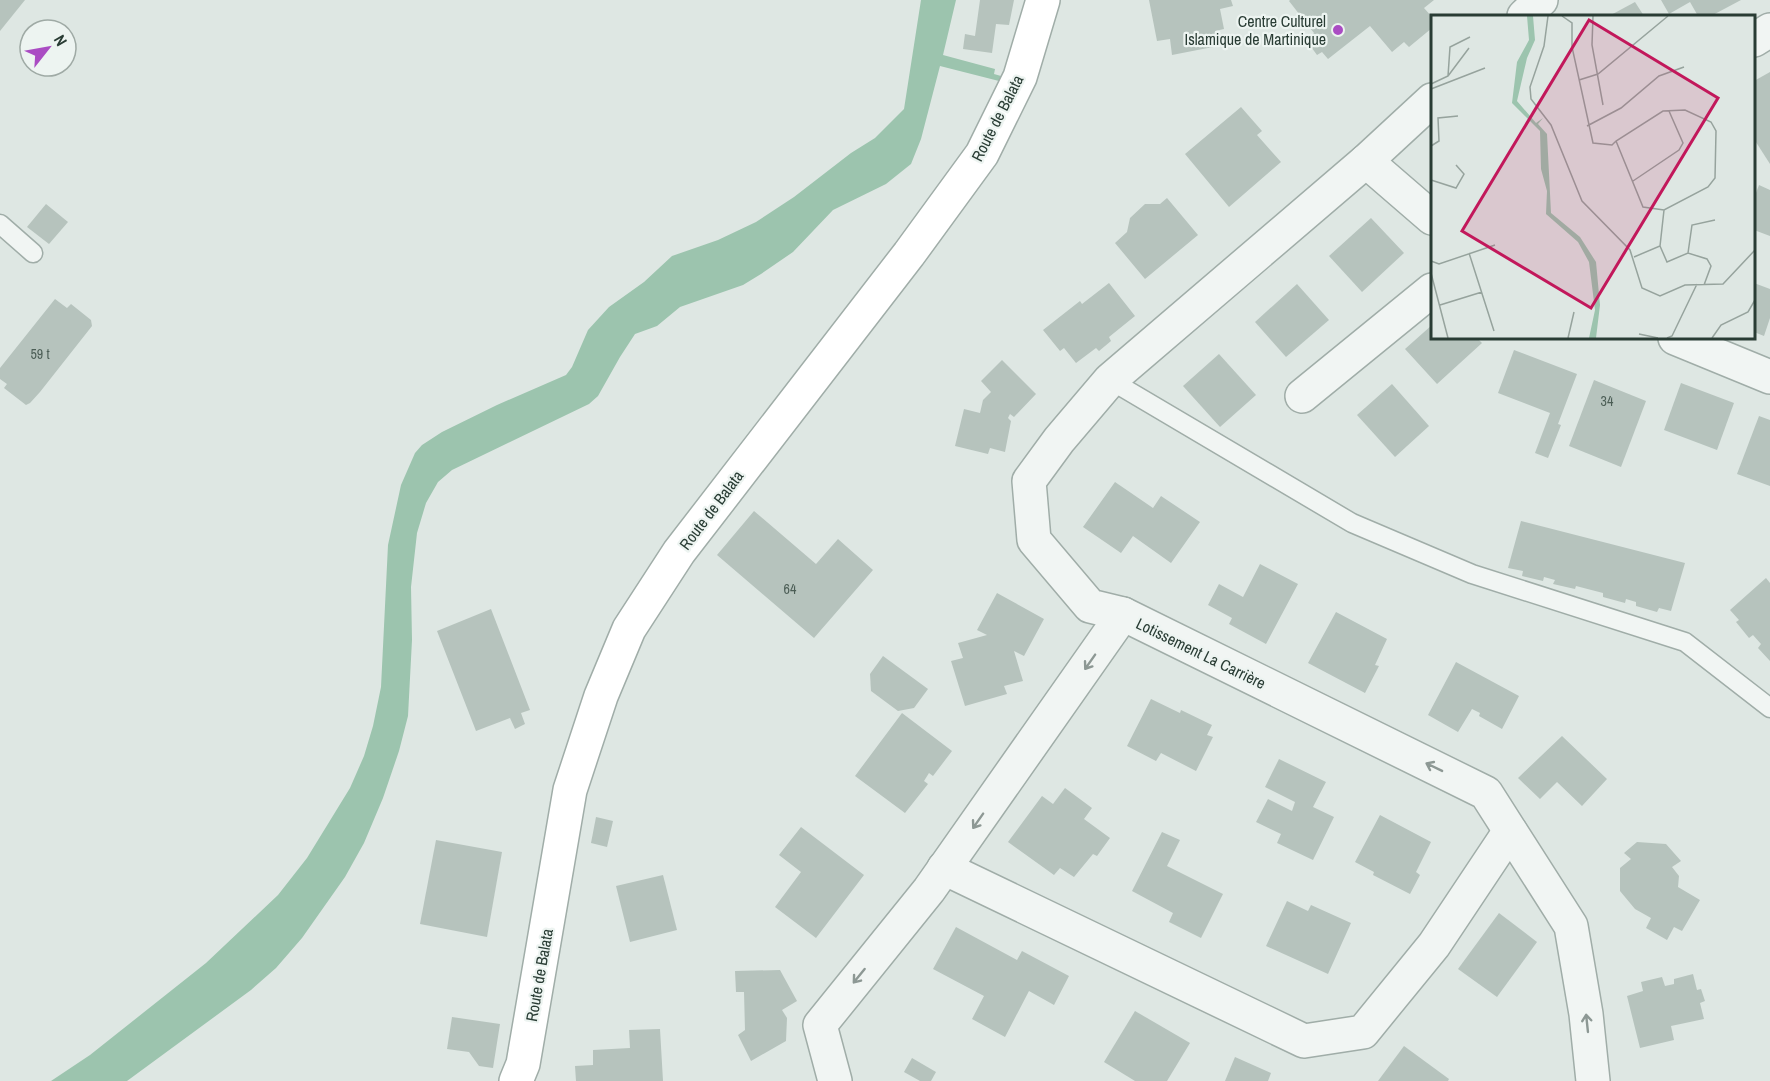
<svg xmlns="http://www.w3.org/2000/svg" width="1770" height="1081" font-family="'Archivo Narrow',sans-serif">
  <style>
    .water { fill: #9cc4ae }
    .building { fill: #b6c3bd }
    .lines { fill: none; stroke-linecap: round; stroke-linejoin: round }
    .service-casing { stroke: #a0ada8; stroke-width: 21 }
    .minor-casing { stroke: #a0ada8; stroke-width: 36 }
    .secondary-casing { stroke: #a0ada8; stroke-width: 36 }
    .service { stroke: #f1f5f3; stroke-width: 18 }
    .minor { stroke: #f1f5f3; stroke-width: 33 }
    .secondary { stroke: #fff; stroke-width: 33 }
    .oneway { stroke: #8d9894 }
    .poi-dot { fill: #aa4cc3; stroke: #edf4f1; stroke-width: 2 }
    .labels { text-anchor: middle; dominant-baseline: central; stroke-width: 4.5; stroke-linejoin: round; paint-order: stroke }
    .number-label { font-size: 14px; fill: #4c5e56 }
    .poi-label { font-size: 16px; fill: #293c34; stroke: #edf4f1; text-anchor: end }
    .street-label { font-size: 16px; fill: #293c34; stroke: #edf4f1 }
    .inset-road { fill: none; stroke: #96a39d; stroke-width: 1.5 }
    .view { fill: #c2185b; fill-opacity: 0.15; stroke: #c2185b; stroke-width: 3 }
    .inset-edge { fill: none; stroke: #293c34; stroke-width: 3 }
  </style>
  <rect width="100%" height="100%" fill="#dee7e3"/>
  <path class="water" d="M921 0H956L943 55 995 69 994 74 1001 76 999 81 940 66 921 139 911 164 886 184 833 210 793 252 761 274 743 285 680 307 657 326 635 334 620 357 598 396 589 404 452 470 438 482 426 503 417 533 411 587 412 640 408 716 399 751 383 798 364 843 345 877 302 938 276 968 251 990 127 1081H51L90 1055 206 963 278 895 307 858 350 788 364 756 373 726 381 687 388 545 401 485 415 453 422 445 442 432 497 405 566 375 572 367 588 330 609 307 644 282 672 256 718 240 756 222 794 197 851 153 875 138 904 109Z"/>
  <g class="building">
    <path d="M0 0H25L0 31Z"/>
    <path d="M980 0H1014L1009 25 996 24 992 53 963 49 965 34 975 36Z"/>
    <path d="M1149 0H1231L1233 6 1220 9 1224 29 1215 31 1218 46 1172 55 1170 39 1157 41Z"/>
    <path d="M1290 0H1434L1424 8 1432 17V28L1409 47 1404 42 1392 52 1370 26 1328 59 1322 52 1317 55 1306 40 1314 33 1289 1Z"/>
    <path d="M1661 0H1741L1711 16H1698L1690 2 1669 14Z"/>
    <path d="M1635 2 1644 16H1609Z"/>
    <path d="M1770 72V164L1754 139V81Z"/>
    <path d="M1241 107 1262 131 1257 135 1281 162 1229 207 1185 154Z"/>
    <path d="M1759 185 1770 190V236L1754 230V198Z"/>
    <path d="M1167 198 1198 235 1145 279 1115 243 1127 232 1130 218 1145 204H1160Z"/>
    <path d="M46 204 68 222 49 244 27 227Z"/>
    <path d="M1371 218 1404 253 1362 292 1329 256Z"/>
    <path d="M1109 283 1135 316 1109 337 1111 341 1099 351 1096 348 1076 363 1064 348 1060 351 1043 330 1080 301 1082 304Z"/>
    <path d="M1754 283 1770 289V318L1764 336 1754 332Z"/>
    <path d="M1297 284 1329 320 1286 357 1255 322Z"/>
    <path d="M55 299 67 308 71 304 91 320 92 326 40 392 30 403 26 405 4 388 7 384 0 379V368Z"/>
    <path d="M1432 325V338H1477L1482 343 1437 384 1405 349Z"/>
    <path d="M1514 350 1577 374 1558 424 1561 425 1548 458 1535 453 1550 413 1498 393Z"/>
    <path d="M1219 354 1256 395 1220 427 1183 386Z"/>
    <path d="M1002 360 1036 394 1014 417 1010 414 1008 418 1011 421 1005 452 990 448 988 454 955 446 964 409 980 413 983 400 991 392 981 381Z"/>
    <path d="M1594 380 1646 401 1621 467 1569 446Z"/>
    <path d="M1681 383 1734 403 1717 450 1664 430Z"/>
    <path d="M1392 384 1429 426 1395 457 1357 415Z"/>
    <path d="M1759 416 1770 420V486L1737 474Z"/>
    <path d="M1115 482 1153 508 1161 496 1200 522 1171 563 1133 536 1121 553 1083 527Z"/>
    <path d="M754 511 816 564 838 539 873 570 814 638 717 555Z"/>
    <path d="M1521 521 1685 563 1671 611 1659 608 1657 612 1636 606V602L1626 599 1625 603 1603 597V593L1576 586 1575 589 1553 584 1555 580 1544 577 1543 581 1522 576 1523 571 1508 568Z"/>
    <path d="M1260 564 1298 584 1266 644 1229 624 1232 618 1208 605 1219 584 1243 597Z"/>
    <path d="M1766 578 1770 583V661L1758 648 1761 644 1753 635 1749 638 1736 622 1739 620 1730 610Z"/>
    <path d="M997 593 1044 619 1024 656 1014 651 1023 681 1004 686 1007 694 965 706 951 661 963 658 958 643 987 635 977 630Z"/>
    <path d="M491 609 530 710 521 713 525 724 515 729 510 718 476 731 437 631Z"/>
    <path d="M1336 612 1387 639 1375 665 1379 666 1365 693 1308 663Z"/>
    <path d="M883 656 928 689 914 708 898 711 871 691 870 674Z"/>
    <path d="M1456 662 1519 696 1502 729 1479 716 1480 713 1472 709 1458 732 1428 715Z"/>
    <path d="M1151 699 1180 713 1181 710 1212 725 1207 735 1213 737 1196 771 1161 753 1156 761 1127 746Z"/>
    <path d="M902 713 952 751 933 776 929 773 924 781 928 784 905 813 855 776Z"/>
    <path d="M1562 736 1607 779 1582 806 1557 782 1540 799 1518 778Z"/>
    <path d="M1279 759 1326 782 1313 807 1334 817 1313 860 1277 843 1281 834 1256 822 1268 799 1292 811 1295 802 1265 787Z"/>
    <path d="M1065 788 1092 808 1084 819 1110 838 1097 856 1093 854 1074 877 1060 868 1054 875 1008 842 1042 796 1053 804Z"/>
    <path d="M1380 815 1431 842 1416 872 1420 875 1410 894 1373 875 1374 872 1355 862Z"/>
    <path d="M596 817 613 821 607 847 591 843Z"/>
    <path d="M801 827 864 875 816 938 775 907 801 872 779 855Z"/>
    <path d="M1162 832 1180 840 1167 866 1223 894 1201 938 1169 922 1173 913 1132 891Z"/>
    <path d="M436 840 502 852 487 937 420 924Z"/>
    <path d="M1637 842 1666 844 1681 861 1672 867 1679 876 1678 887 1700 900 1682 931 1674 927 1667 940 1646 928 1651 918 1635 909 1620 891V868L1631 859 1624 853Z"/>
    <path d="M663 875 677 930 630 942 616 886Z"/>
    <path d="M1287 901 1308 911 1311 905 1351 923 1328 974 1266 946Z"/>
    <path d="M1499 913 1537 942 1497 997 1458 969Z"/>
    <path d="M956 927 1017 960 1022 951 1069 976 1054 1005 1029 991 1005 1037 972 1019 984 996 933 969Z"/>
    <path d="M780 970 797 1001 782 1010 787 1018 786 1041 751 1061 738 1035 745 1030 744 992H736L735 971Z"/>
    <path d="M1693 974 1697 990 1701 989 1705 1001 1700 1003 1704 1019 1671 1026 1674 1040 1640 1048 1627 996 1643 991 1641 982 1662 977 1665 986 1674 984V979Z"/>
    <path d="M1135 1011 1190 1043 1167 1081H1135L1104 1062Z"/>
    <path d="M452 1017 500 1024 493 1068 479 1066 469 1052 447 1049Z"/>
    <path d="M660 1029 663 1081H576L575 1066 593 1065V1050L630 1048 629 1030Z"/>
    <path d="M1404 1046 1449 1079 1448 1081H1378Z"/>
    <path d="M1235 1057 1271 1073 1268 1081H1225Z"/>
    <path d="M912 1058 936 1072 931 1081H920L904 1072Z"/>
  </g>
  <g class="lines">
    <defs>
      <g id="service">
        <path d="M0 224 33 253"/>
        <path d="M1110 380 1352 523 1472 574 1685 642 1770 708"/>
      </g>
      <g id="minor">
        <path d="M1524 16 1541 0"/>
        <path d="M1754 40 1770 30"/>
        <path d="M1432 100 1366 161 1110 380 1059 440 1029 481 1034 540 1090 606 1123 614 1486 793 1571 926 1586 1014 1593 1081"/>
        <path d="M1366 161 1432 218"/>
        <path d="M1675 338 1770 377"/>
        <path d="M1302 396 1432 290"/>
        <path d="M944 868 1304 1041 1363 1032 1434 945 1510 831"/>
        <path d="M835 1081 820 1025 929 890 1123 614"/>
      </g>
      <path id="secondary" d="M516 1081 523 1064 570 790 601 696 629 629 679 552 909 254 982 154 1020 77 1043 0"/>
    </defs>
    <use href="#service" class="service-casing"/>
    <use href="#minor" class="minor-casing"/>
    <use href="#secondary" class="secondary-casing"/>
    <use href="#service" class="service"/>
    <use href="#minor" class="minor"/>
    <use href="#secondary" class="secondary"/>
  </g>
  <defs><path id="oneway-shaft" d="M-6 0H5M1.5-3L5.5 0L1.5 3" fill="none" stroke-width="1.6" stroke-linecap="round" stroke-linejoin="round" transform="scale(1.5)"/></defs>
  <g class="oneway">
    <use href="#oneway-shaft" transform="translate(1090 662) rotate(125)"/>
    <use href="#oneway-shaft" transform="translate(1434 767) rotate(-154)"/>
    <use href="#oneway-shaft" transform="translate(978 821) rotate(125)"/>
    <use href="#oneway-shaft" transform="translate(859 976) rotate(129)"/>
    <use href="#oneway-shaft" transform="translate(1587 1023) rotate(-96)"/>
  </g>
  <circle class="poi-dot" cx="1338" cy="30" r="6"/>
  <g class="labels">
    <g class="number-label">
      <text x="40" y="354">59 t</text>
      <text x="1607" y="401">34</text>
      <text x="790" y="589">64</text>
    </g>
    <g class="poi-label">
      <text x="1326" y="21">Centre Culturel<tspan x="1326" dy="18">Islamique de Martinique</tspan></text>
    </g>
    <g class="street-label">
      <text transform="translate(997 118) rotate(-63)">Route de Balata</text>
      <text transform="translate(711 510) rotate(-53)">Route de Balata</text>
      <text transform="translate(1201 653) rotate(26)">Lotissement La Carrière</text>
      <text transform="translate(539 975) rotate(-80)">Route de Balata</text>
    </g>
  </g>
  <g transform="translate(1431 15)">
    <rect width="324" height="324" fill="#dee7e3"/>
    <path d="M96 1H102L104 25 96 43 86 86 105 108 112 103 107 109 116 119 120 198 149 222 165 247 169 290 165 323H158L164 295 158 247 147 227 115 199 116 176 110 154 109 116 81 88 86 47 98 25Z" fill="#9cc4ae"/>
    <path class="inset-road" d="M117 1 113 31 99 72 100 84 120 110 151 186 199 235 211 273 229 281 254 270 292 269 324 235M131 1 141 8V32L162 128 181 130 185 126 232 96 254 95 280 107 285 116 284 163 277 172 233 195 212 192 185 126M162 1 161 30 172 90M17 61 38 33M148 65 167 59 237 1M0 69 17 61 19 32 39 22M0 74 54 53M156 111 190 93 228 61 253 52M0 131 8 126 7 103 27 101M0 165 25 173 33 159 25 150M202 166 248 135 252 128 238 96M229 231 236 247 257 238 276 244 280 251 273 270M38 238 63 316M257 238 261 210 284 205M203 242 229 231 233 195M0 246 8 249 64 230M0 258 17 323M9 290 51 277M208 319 227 323M137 323 143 297M236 323 241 321 266 269M281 323 290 310 317 297 324 285"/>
    <path class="view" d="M158 5 287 83 160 293 31 216Z"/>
    <rect width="324" height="324" class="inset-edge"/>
  </g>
  <g transform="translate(48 48) rotate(59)"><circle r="28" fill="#edf4f1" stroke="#9faaa5" stroke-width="1.5"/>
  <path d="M0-4.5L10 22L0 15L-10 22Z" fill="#aa4cc3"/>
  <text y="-9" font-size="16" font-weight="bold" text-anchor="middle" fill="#293c34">N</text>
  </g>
</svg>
